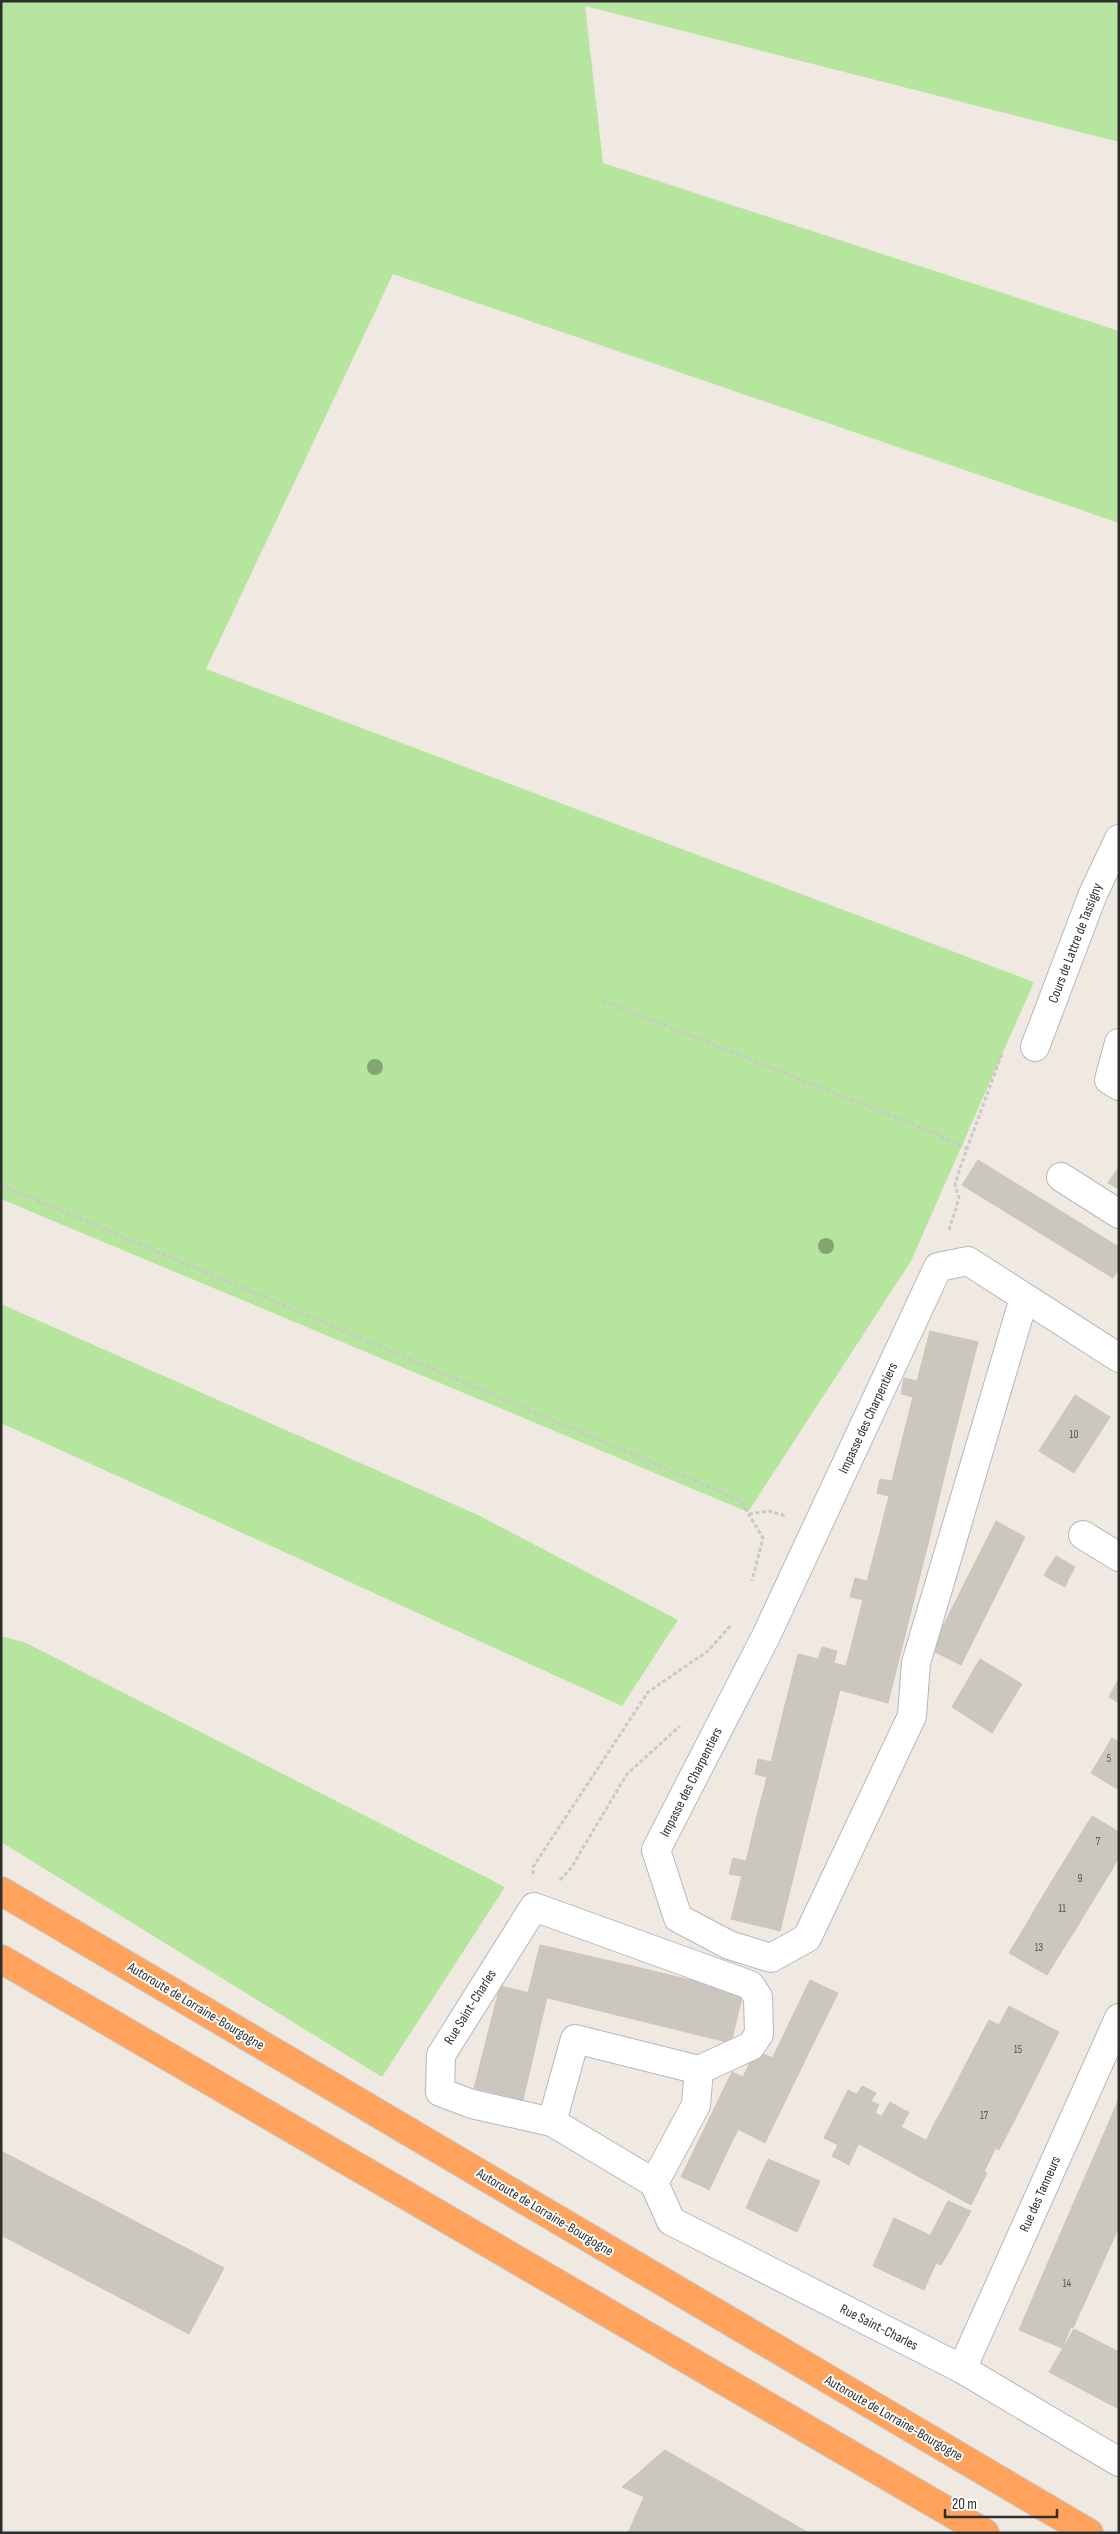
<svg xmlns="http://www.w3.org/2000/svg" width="1120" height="2534" font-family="'Sofia Sans Condensed',sans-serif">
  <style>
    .green { fill: #b6e59e }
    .building { fill: #cbc7bf; stroke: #cbc5ba }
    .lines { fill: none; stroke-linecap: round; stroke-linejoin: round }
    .minor-casing { stroke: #b4b7c1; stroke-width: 30 }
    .highway-casing { stroke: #c9c9c9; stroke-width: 30 }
    .path { stroke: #c9c9c9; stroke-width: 3; stroke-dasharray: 4 2.5; stroke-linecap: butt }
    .minor { stroke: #fff; stroke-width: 28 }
    .highway { stroke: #ffa35c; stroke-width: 28 }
    .tree { fill: #84a574 }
    .labels { text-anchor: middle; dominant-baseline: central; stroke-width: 4; stroke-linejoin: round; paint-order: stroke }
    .number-label { font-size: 11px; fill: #555452 }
    .street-label { font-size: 14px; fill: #2e2e2e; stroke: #fff }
  </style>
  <rect width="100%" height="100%" fill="#efe9e1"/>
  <g class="green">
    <path d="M1 1H1119V142L585 6 603 163 1119 331V523L393 274 206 669 1034 982 911 1261 748 1512 1 1199Z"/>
    <path d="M1 1304 478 1515 678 1620 622 1706 1 1423Z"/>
    <path d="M1 1636 26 1643 505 1887 382 2077 1 1842Z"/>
  </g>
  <g class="building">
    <path d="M978 1160 1119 1247V1269L1113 1278 962 1185Z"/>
    <path d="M1119 1167V1189L1108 1183Z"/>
    <path d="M930 1331 978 1342 952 1444 904 1432 913 1397 901 1394 904 1378 917 1381Z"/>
    <path d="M1075 1395 1110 1417 1074 1473 1039 1451Z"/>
    <path d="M904 1432 952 1444 928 1544 880 1532 889 1496 877 1493 880 1479 892 1481Z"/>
    <path d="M996 1521 1025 1537 961 1665 931 1650Z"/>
    <path d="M880 1532 928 1544 903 1643 855 1631 863 1600 850 1597 855 1578 867 1581Z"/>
    <path d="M1056 1556 1075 1567 1068 1580 1052 1571 1048 1578 1044 1575Z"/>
    <path d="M1052 1571 1068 1580 1065 1587 1048 1578Z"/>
    <path d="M855 1631 903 1643 888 1703 840 1690 831 1725 783 1713 798 1654 818 1659 822 1647 837 1651 834 1663 846 1666Z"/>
    <path d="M980 1659 1022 1684 992 1733 952 1707Z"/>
    <path d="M1118 1680H1119V1703L1109 1697Z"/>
    <path d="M783 1713 831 1725 806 1825 758 1812 767 1777 755 1774 758 1759 771 1762Z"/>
    <path d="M1112 1738 1119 1742V1790L1091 1773Z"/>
    <path d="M758 1812 806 1825 780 1931 731 1919 742 1876 729 1874 733 1858 746 1861Z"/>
    <path d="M1092 1816 1119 1832V1857L1110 1873 1071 1850Z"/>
    <path d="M1071 1850 1110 1873 1089 1907 1050 1884Z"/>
    <path d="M1050 1884 1089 1907 1074 1932 1035 1909Z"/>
    <path d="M1035 1909 1074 1932 1068 1941 1030 1918Z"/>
    <path d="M1030 1918 1068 1941 1047 1975 1009 1953Z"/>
    <path d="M540 1945 641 1968 629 2018 528 1993Z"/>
    <path d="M641 1968 743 1993 731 2043 629 2018Z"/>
    <path d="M810 1980 838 1993 772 2128 745 2115Z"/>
    <path d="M500 1986 547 1997 523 2100 474 2088Z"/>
    <path d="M1009 2006 1059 2032 1029 2092 977 2066Z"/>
    <path d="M989 2020 999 2025 977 2066 968 2060Z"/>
    <path d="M756 2050 768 2056 754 2082 743 2077Z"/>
    <path d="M768 2056 773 2058 759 2085 754 2082Z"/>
    <path d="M968 2060 977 2066 957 2106 947 2101Z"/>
    <path d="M977 2066 1029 2092 999 2150 948 2124Z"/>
    <path d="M732 2072 754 2082 704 2187 681 2177Z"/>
    <path d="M754 2082 759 2085 709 2190 704 2187Z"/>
    <path d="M862 2086 876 2093 871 2101 857 2094Z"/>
    <path d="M848 2090 879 2105 854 2153 824 2138Z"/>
    <path d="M1119 2099V2226L1114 2238 1068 2216Z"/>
    <path d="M947 2101 957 2106 947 2126 936 2121Z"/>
    <path d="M890 2102 904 2110 897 2125 882 2116Z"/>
    <path d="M904 2110 909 2112 901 2127 897 2125Z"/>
    <path d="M875 2113 987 2173 971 2205 859 2144Z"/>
    <path d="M745 2115 772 2128 765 2143 738 2129Z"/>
    <path d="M936 2120 947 2126 937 2147 926 2141Z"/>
    <path d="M948 2124 995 2149 984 2172 937 2147Z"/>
    <path d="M838 2145 854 2153 849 2165 832 2156Z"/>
    <path d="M1 2151 224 2268 189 2334 1 2235Z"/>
    <path d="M768 2159 820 2181 797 2232 746 2208Z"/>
    <path d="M948 2201 971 2211 952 2246 930 2236Z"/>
    <path d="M1068 2216 1114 2238 1073 2328 1071 2327 1062 2348 1019 2330Z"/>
    <path d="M894 2218 952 2246 941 2265 936 2263 924 2290 873 2266Z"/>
    <path d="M1074 2329 1119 2352V2409L1049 2372Z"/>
    <path d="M665 2450 809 2533H628L644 2497 622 2487Z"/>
  </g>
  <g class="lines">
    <defs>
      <g id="minor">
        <path d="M1119 1043 1109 1080 1119 1086"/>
        <path d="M1035 1047 1093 894 1119 839"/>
        <path d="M1061 1177 1119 1214"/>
        <path d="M1024 1298 916 1663 912 1716 807 1938 771 1958 729 1945 678 1918 656 1850 766 1636 938 1267 968 1261 1119 1358"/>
        <path d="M1083 1535 1119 1557"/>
        <path d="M552 2122 472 2104 440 2092 441 2055 534 1907 750 1985 758 1997 759 2034 751 2046 699 2070"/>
        <path d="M654 2183 552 2122 575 2039 699 2070 696 2105 654 2183 671 2221 962 2369 1119 2462"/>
        <path d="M962 2369 1119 2018"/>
      </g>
      <g id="highway">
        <path d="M1 1891 1089 2533"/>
        <path d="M1 1959 985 2533"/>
      </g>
    </defs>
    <use href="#minor" class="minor-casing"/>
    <use href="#highway" class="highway-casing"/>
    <g class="path">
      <path d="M603 1001 928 1130 967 1149"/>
      <path d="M1 1185 740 1500 763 1538 752 1581"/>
      <path d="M949 1230 959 1198 955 1185 961 1165 1002 1054"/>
      <path d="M749 1514 769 1511 786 1516"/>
      <path d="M533 1874V1867L648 1692 708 1651 731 1625"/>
      <path d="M560 1880 571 1868 627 1774 680 1726"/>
    </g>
    <use href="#minor" class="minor"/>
    <use href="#highway" class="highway"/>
  </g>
  <g class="tree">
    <circle cx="375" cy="1067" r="8"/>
    <circle cx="826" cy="1246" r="8"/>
  </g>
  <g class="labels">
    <g class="number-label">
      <text x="1074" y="1434">10</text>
      <text x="1109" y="1758">5</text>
      <text x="1098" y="1841">7</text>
      <text x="1080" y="1878">9</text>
      <text x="1062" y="1908">11</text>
      <text x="1039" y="1947">13</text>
      <text x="1018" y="2049">15</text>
      <text x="984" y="2115">17</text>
      <text x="1067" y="2283">14</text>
    </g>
    <g class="street-label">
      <text transform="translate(1075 943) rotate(-69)">Cours de Lattre de Tassigny</text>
      <text transform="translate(868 1418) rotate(-65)">Impasse des Charpentiers</text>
      <text transform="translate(691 1782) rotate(-63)">Impasse des Charpentiers</text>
      <text transform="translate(196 2006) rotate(31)">Autoroute de Lorraine-Bourgogne</text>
      <text transform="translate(470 2007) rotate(-58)">Rue Saint-Charles</text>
      <text transform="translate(1040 2194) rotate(-66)">Rue des Tanneurs</text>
      <text transform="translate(545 2212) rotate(31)">Autoroute de Lorraine-Bourgogne</text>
      <text transform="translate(879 2327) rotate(27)">Rue Saint-Charles</text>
      <text transform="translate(894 2418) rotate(30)">Autoroute de Lorraine-Bourgogne</text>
    </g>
  </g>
  <rect width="1120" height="2534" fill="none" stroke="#2e2e2e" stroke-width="5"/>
  <path d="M945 2509v8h112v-8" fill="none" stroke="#2e2e2e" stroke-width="2.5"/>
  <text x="952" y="2509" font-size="15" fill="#2e2e2e" stroke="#ffffff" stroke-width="4" paint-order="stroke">20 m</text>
</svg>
